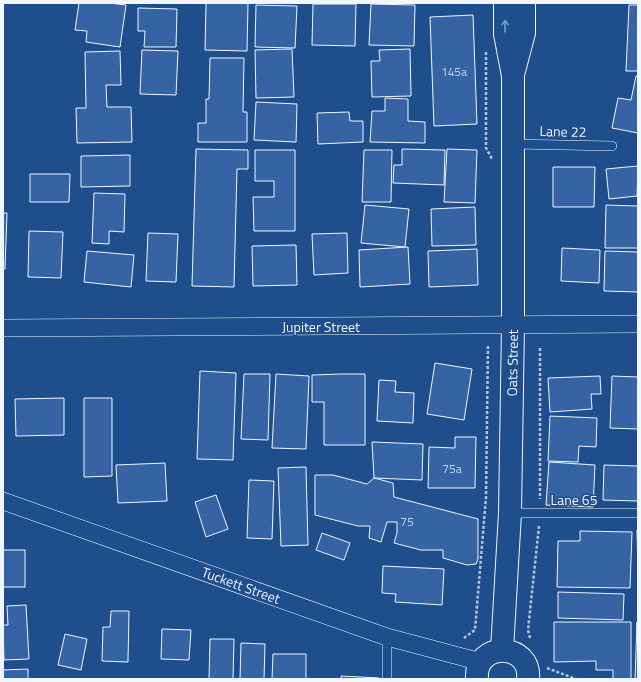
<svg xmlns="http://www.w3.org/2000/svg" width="641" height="682" font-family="'Titillium Web',sans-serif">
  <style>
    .building { fill: #3563a3; stroke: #f2f6ff }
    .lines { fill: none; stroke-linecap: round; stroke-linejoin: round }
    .lane-casing { stroke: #f2f6ff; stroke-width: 10 }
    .street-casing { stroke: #f2f6ff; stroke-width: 18 }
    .primary-casing { stroke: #f2f6ff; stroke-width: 24 }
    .path { stroke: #b3c4dc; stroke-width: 2.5; stroke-dasharray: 3 2; stroke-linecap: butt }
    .lane { stroke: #1f4e8c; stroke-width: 9 }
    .street { stroke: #1f4e8c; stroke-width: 17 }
    .primary { stroke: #1f4e8c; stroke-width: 22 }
    .oneway { stroke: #7e9ac0 }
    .labels { text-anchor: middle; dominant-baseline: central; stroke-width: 3; stroke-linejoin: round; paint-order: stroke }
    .number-label { font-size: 12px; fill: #c3d1e8 }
    .street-label { font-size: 14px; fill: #f2f6ff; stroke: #1f4e8c }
  </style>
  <rect width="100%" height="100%" fill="#1f4e8c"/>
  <g class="building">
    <path d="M79 3H109L126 5 120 47 86 42 87 31 75 30Z"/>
    <path d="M206 3H248L247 51 205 50Z"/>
    <path d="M313 4H356L355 46 312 45Z"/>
    <path d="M371 4 415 5 414 46 369 45Z"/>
    <path d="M256 5 297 6 295 48 255 47Z"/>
    <path d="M629 5H638V71H626Z"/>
    <path d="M138 8 177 9 176 47H144L145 31H138Z"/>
    <path d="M473 15 477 124 434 126 430 17Z"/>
    <path d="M292 49 294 97 256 98 255 50Z"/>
    <path d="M410 49 411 96 372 97 371 61H380L379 50Z"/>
    <path d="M142 50 178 51 176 95 140 94Z"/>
    <path d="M120 51 121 85H106L107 107H131L132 142 77 143 76 108H86L85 52Z"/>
    <path d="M210 58H244L243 112H247V142H198V123H206V99H209Z"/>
    <path d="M636 76H638V133L612 128 618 98 631 100Z"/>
    <path d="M385 98 408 99V121L425 122V143L370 142 372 111H385Z"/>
    <path d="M256 102 297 104 296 142 254 140Z"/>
    <path d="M349 112 350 121H363V142L318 144 317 113Z"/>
    <path d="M196 149 248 150V169H237L234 287 192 286Z"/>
    <path d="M402 149 445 150 444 185 393 183 394 165H402Z"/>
    <path d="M447 149 477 150 475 203 444 202Z"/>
    <path d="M255 150H295V231H254L253 197H274V181H255Z"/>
    <path d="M364 150H392L391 202H362Z"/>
    <path d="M130 155V186L81 187V156Z"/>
    <path d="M638 166 637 196 609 199 606 169Z"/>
    <path d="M553 167H595L594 207H553Z"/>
    <path d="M30 174H70L69 202H30Z"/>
    <path d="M94 193 125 194 124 232 109 231V244L92 243Z"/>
    <path d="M365 205 409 209 405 247 361 243Z"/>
    <path d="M606 205 638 206V248H605Z"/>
    <path d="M475 207 476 245 432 246 431 209Z"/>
    <path d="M3 213H7L5 269H3Z"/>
    <path d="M29 231 63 232 61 278 28 277Z"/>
    <path d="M148 233 178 234 176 282 146 281Z"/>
    <path d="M347 233 348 273 314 275 312 234Z"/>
    <path d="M296 245 297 285 253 286 252 246Z"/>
    <path d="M408 247 410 284 360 287 359 250Z"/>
    <path d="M562 248 600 250 599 283 561 281Z"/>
    <path d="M477 249 478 285 429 287 428 251Z"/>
    <path d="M87 251 134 255 131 287 84 282Z"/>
    <path d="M605 251 638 252V292L604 291Z"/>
    <path d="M435 363 472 369 464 420 427 414Z"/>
    <path d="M200 371 236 373 233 460 197 459Z"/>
    <path d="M244 374H270L268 440 241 439Z"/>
    <path d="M276 374 309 376 306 449 272 448Z"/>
    <path d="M341 374H365V445H324V402H312V375Z"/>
    <path d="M600 376 601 394H591L592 409 550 412 548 378Z"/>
    <path d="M612 376 638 377V429L610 428Z"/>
    <path d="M379 380 396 381 395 392 414 393 413 423 377 421Z"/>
    <path d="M64 398V435L16 436 15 399Z"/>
    <path d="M84 398H112V476L84 477Z"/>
    <path d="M550 416 597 418 596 447 579 446 578 462 548 461Z"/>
    <path d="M455 437H476L475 488H428L429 447 455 448Z"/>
    <path d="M372 442 423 444 422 480 374 478Z"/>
    <path d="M549 462 595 465 593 507 546 505Z"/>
    <path d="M165 463 167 501 118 503 116 465Z"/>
    <path d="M604 465 638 466V501L603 500Z"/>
    <path d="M306 467 308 545 281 546 278 468Z"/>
    <path d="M315 475H333L367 484 374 478 393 483 394 497 478 519V559L476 564 467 565 443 558V550H421L394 543 397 533V522H387L381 542 369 538 370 526H358L315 515Z"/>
    <path d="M249 480 274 481 272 539 247 538Z"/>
    <path d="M216 495 228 529 206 537 195 502Z"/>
    <path d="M638 529V572L637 530Z"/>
    <path d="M580 531 632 532 630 588 557 587 558 541H580Z"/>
    <path d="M322 533 350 543 344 560 316 550Z"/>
    <rect x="3" y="550" width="22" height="37"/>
    <path d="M383 566 444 569 442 605 395 602 396 594 382 593Z"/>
    <path d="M558 592 624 594 623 620 558 618Z"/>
    <path d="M26 605 29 659 4 660 3 625H8L7 606Z"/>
    <path d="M111 611H129L128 662 102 661 103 627H110Z"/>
    <path d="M554 622H631V679H613V670H596V661L554 662Z"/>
    <path d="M637 622 638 679H635Z"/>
    <path d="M162 629 191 630 189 660 161 659Z"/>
    <path d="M65 634 87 639 81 670 58 665Z"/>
    <path d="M210 639H234L233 679H209Z"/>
    <path d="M241 643 265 644 264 679H240Z"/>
    <path d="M273 654H306V679H272Z"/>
    <path d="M28 669V679H3V670Z"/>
    <path d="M341 676 379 678V679H341Z"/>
  </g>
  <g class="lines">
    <defs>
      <g id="lane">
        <path d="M514 144 612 146"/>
        <path d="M510 513H638"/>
        <path d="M387 679V637"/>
      </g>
      <g id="street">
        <path d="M3 328 638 324"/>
        <path d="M3 501 387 637 481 662"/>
      </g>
      <g id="primary">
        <path d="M514 71 524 33V3"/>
        <path d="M502 650 510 513 513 325V76L505 34V3"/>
        <path d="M477 679C474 641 532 642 528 679"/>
      </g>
    </defs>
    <use href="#lane" class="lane-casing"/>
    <use href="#street" class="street-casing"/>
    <use href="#primary" class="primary-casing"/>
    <g class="path">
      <path d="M486 52V148L492 159"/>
      <path d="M540 348V499"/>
      <path d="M464 638 475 630 486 497 488 344"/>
      <path d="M530 638 528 630 539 526"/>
      <path d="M547 668 576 679"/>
    </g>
    <use href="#lane" class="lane"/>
    <use href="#street" class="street"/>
    <use href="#primary" class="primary"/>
  </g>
  <defs><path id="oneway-shaft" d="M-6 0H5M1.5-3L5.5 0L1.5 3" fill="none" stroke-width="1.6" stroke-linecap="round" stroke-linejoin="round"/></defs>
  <use class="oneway" href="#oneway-shaft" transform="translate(505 26) rotate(-89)"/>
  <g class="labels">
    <g class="number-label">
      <text x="454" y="71">145a</text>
      <text x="452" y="468">75a</text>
      <text x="407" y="521">75</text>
    </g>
    <g class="street-label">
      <text transform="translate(563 131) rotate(1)">Lane 22</text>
      <text x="321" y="326">Jupiter Street</text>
      <text transform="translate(512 363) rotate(-89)">Oats Street</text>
      <text x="574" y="499">Lane 65</text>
      <text transform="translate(241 585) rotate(20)">Tuckett Street</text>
    </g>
  </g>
  <rect width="641" height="682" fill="none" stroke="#f2f6ff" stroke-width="8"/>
</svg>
